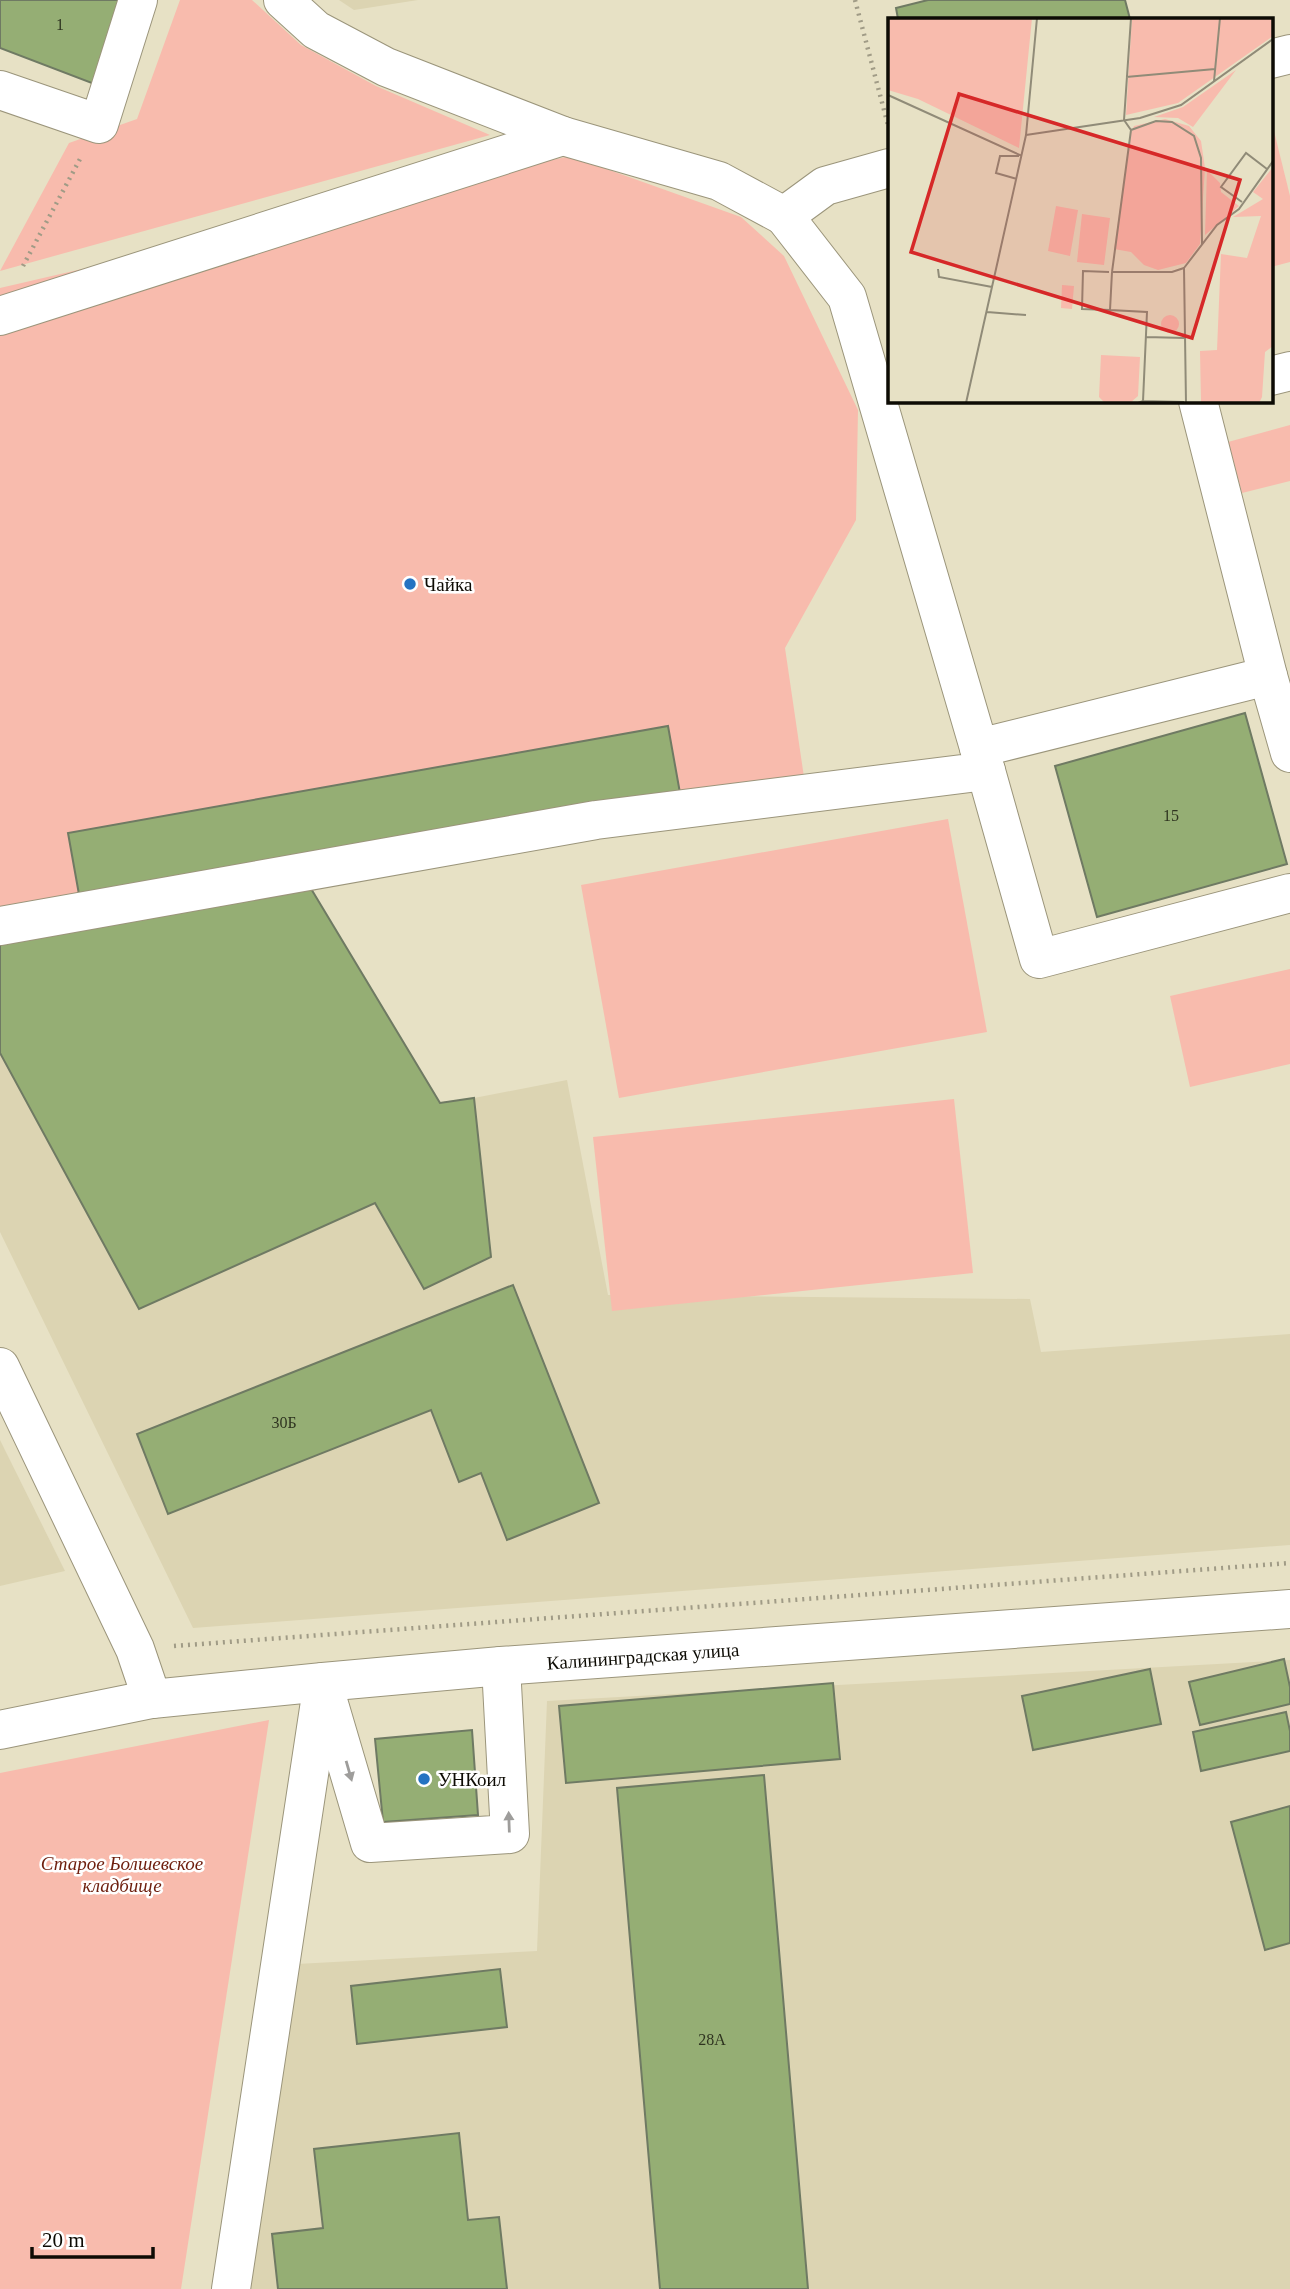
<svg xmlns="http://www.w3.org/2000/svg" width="1290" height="2289" font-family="Georgia,serif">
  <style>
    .built { fill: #dcd4b2 }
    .green { fill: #f8bbad }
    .building { fill: #95ae74; stroke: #6f7a63; stroke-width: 2 }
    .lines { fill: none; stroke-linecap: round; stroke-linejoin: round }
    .minor-casing { stroke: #9b957b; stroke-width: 40 }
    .path { stroke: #a09b86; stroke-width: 4.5; stroke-dasharray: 2 5; stroke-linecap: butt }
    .minor { stroke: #fff; stroke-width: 38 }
    .oneway { fill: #9e9d9b }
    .poi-dot { fill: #2573c2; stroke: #fff; stroke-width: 2.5 }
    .labels { text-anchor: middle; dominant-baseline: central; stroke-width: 5; stroke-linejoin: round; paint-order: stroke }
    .number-label { font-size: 16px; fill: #2f3420 }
    .poi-label { font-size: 19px; fill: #0d0b04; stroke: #fff; text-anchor: start }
    .street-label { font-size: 19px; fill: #0d0b04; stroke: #fff }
    .park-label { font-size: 19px; font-style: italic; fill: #6e1f0e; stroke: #fff }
    .inset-road { fill: none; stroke: #908b78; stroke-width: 2 }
    .view { fill: #d62828; fill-opacity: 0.15; stroke: #d62828; stroke-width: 3.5 }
    .inset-edge { fill: none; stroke: #0d0b04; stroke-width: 3.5 }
  </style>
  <rect width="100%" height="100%" fill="#e7e1c5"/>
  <g class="built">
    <path d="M339 0H418L354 10Z"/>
    <path d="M307 882 440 1102 474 1098 567 1080 608 1295 1030 1299 1041 1352 1290 1334V1545L193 1628 0 1232V932Z"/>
    <path d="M0 1440 65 1571 0 1586Z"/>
    <path d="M1290 1660V2289H248L297 1964 537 1951 547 1701Z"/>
  </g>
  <g class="green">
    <path d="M180 0H252L301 45 376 86 490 135 0 271 69 143 137 119Z"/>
    <path d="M1271 119 1290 196V262L1271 267Z"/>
    <path d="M570 156 741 217 784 256 858 410 856 520 785 648 805 784 0 911V288Z"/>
    <path d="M1290 425V481L1242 493 1228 442Z"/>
    <path d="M948 819 987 1032 619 1098 581 885Z"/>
    <path d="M1290 969V1064L1190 1087 1170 996Z"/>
    <path d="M954 1099 973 1273 612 1311 593 1137Z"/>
    <path d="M269 1720 181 2289H0V1773Z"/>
  </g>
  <g class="building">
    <path d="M0 0H129L97 85 0 48Z"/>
    <path d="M928 0H1125L1130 19H898L896 8Z"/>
    <path d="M1245 713 1287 864 1097 917 1055 766Z"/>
    <path d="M668 726 680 793 80 900 68 833Z"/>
    <path d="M307 882 440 1103 474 1098 491 1257 424 1289 375 1203 139 1309 0 1053V932Z"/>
    <path d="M513 1285 599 1503 507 1540 481 1473 459 1482 431 1410 168 1514 137 1434Z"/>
    <path d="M1284 1659 1290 1687V1704L1200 1725 1189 1682Z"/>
    <path d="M1150 1669 1161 1724 1033 1750 1022 1696Z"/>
    <path d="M833 1683 840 1759 566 1783 559 1706Z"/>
    <path d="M1286 1712 1290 1731V1751L1201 1771 1193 1732Z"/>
    <path d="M472 1730 478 1815 383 1822 375 1739Z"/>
    <path d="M764 1775 808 2289H660L617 1788Z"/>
    <path d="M1290 1806V1943L1265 1950 1231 1822Z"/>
    <path d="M500 1969 507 2027 357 2044 351 1986Z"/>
    <path d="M459 2133 468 2220 499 2217 507 2289H278L272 2234 323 2228 314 2149Z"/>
  </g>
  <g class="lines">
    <defs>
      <g id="minor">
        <path d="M283 0 316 30 386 67 563 136 719 181 784 216"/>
        <path d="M1271 59 1290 54"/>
        <path d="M0 90 99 124 138 0"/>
        <path d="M889 168 825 186 784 216 847 297 979 748 1268 676 1198 401"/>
        <path d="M0 316 563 136"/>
        <path d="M1271 376 1290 371"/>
        <path d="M1268 676 1290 753"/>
        <path d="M986 771 1039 959 1290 893"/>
        <path d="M0 926 596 820 986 771 979 748"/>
        <path d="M0 1367 135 1649 152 1699"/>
        <path d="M326 1694 370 1843 510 1834 501 1666"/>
        <path id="s1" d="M0 1730 152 1699 323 1682 501 1666 1290 1609"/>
        <path d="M231 2289 323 1682"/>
      </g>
    </defs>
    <use href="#minor" class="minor-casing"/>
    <g class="path">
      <path d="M855 0 889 129"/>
      <path d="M23 266 80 159"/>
      <path d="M174 1646 1290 1563"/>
    </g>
    <use href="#minor" class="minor"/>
  </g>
  <defs><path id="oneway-solid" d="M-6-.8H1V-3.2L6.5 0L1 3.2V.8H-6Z" transform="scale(1.75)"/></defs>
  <g class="oneway">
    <use href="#oneway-solid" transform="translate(349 1771) rotate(74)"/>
    <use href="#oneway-solid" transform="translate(509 1822) rotate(-92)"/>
  </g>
  <g class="poi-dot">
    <circle cx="410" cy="584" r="7"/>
    <circle cx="424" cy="1779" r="7"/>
  </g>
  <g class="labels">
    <g class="number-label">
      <text x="60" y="24">1</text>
      <text x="1171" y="815">15</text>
      <text x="284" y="1422">30Б</text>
      <text x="712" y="2039">28А</text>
    </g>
    <g class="poi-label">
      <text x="424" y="584">Чайка</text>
      <text x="438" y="1779">УНКоил</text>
    </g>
    <g class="street-label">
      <text stroke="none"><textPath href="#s1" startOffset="648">Калининградская улица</textPath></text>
    </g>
    <g class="park-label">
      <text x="122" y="1863">Старое Болшевское<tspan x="122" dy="22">кладбище</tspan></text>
    </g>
  </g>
  <g transform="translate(888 18)">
    <rect width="385" height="385" fill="#e7e1c5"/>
    <path d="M0 0H144L131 130 30 81 0 72ZM244 0H385V18L290 85 238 97ZM348 52 305 109 290 100 266 99 295 89ZM277 101 301 108 313 123 317 150 312 226 298 245 270 252 256 247 243 234 226 231 243 114 246 108ZM385 149V328L377 334 374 379 371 385 313 384 312 333 329 332 333 236 359 240 373 198 345 199 375 181 365 174ZM319 152 332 165 333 174 351 188 317 217ZM168 188 190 192 182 238 160 233ZM194 196 222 200 216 247 189 244ZM174 267 186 268 184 291 173 290ZM273 306a9 9 0 1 1 18 0a9 9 0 1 1-18 0ZM213 337 252 339 250 378 242 385H217L211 379Z" fill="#f8bbad"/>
    <path class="inset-road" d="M238 59 327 51M326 63 332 0M0 77 134 138M236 102 243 112 268 103 284 104 306 118 313 140 314 226M236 102 243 0M138 117 252 100 293 87 385 21M129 161 108 155 112 138H131M354 184 333 169 358 135 379 151M296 250 329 207 351 191 385 143M50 251 51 259 104 269M221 254 195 253 194 291 222 292M224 254 243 112M99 294 138 297M258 319 297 320M255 383 296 384M78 385 138 117 149 0M250 385 255 383 259 294 222 292 224 254H284L296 250 298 385"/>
    <path class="view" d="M71 76 352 162 304 320 23 234Z"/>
    <rect width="385" height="385" class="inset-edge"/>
  </g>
  <path d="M32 2247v10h121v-10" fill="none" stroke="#0d0b04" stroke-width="3.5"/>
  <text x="42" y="2247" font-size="21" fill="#0d0b04" stroke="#ffffff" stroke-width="5" paint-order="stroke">20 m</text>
</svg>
